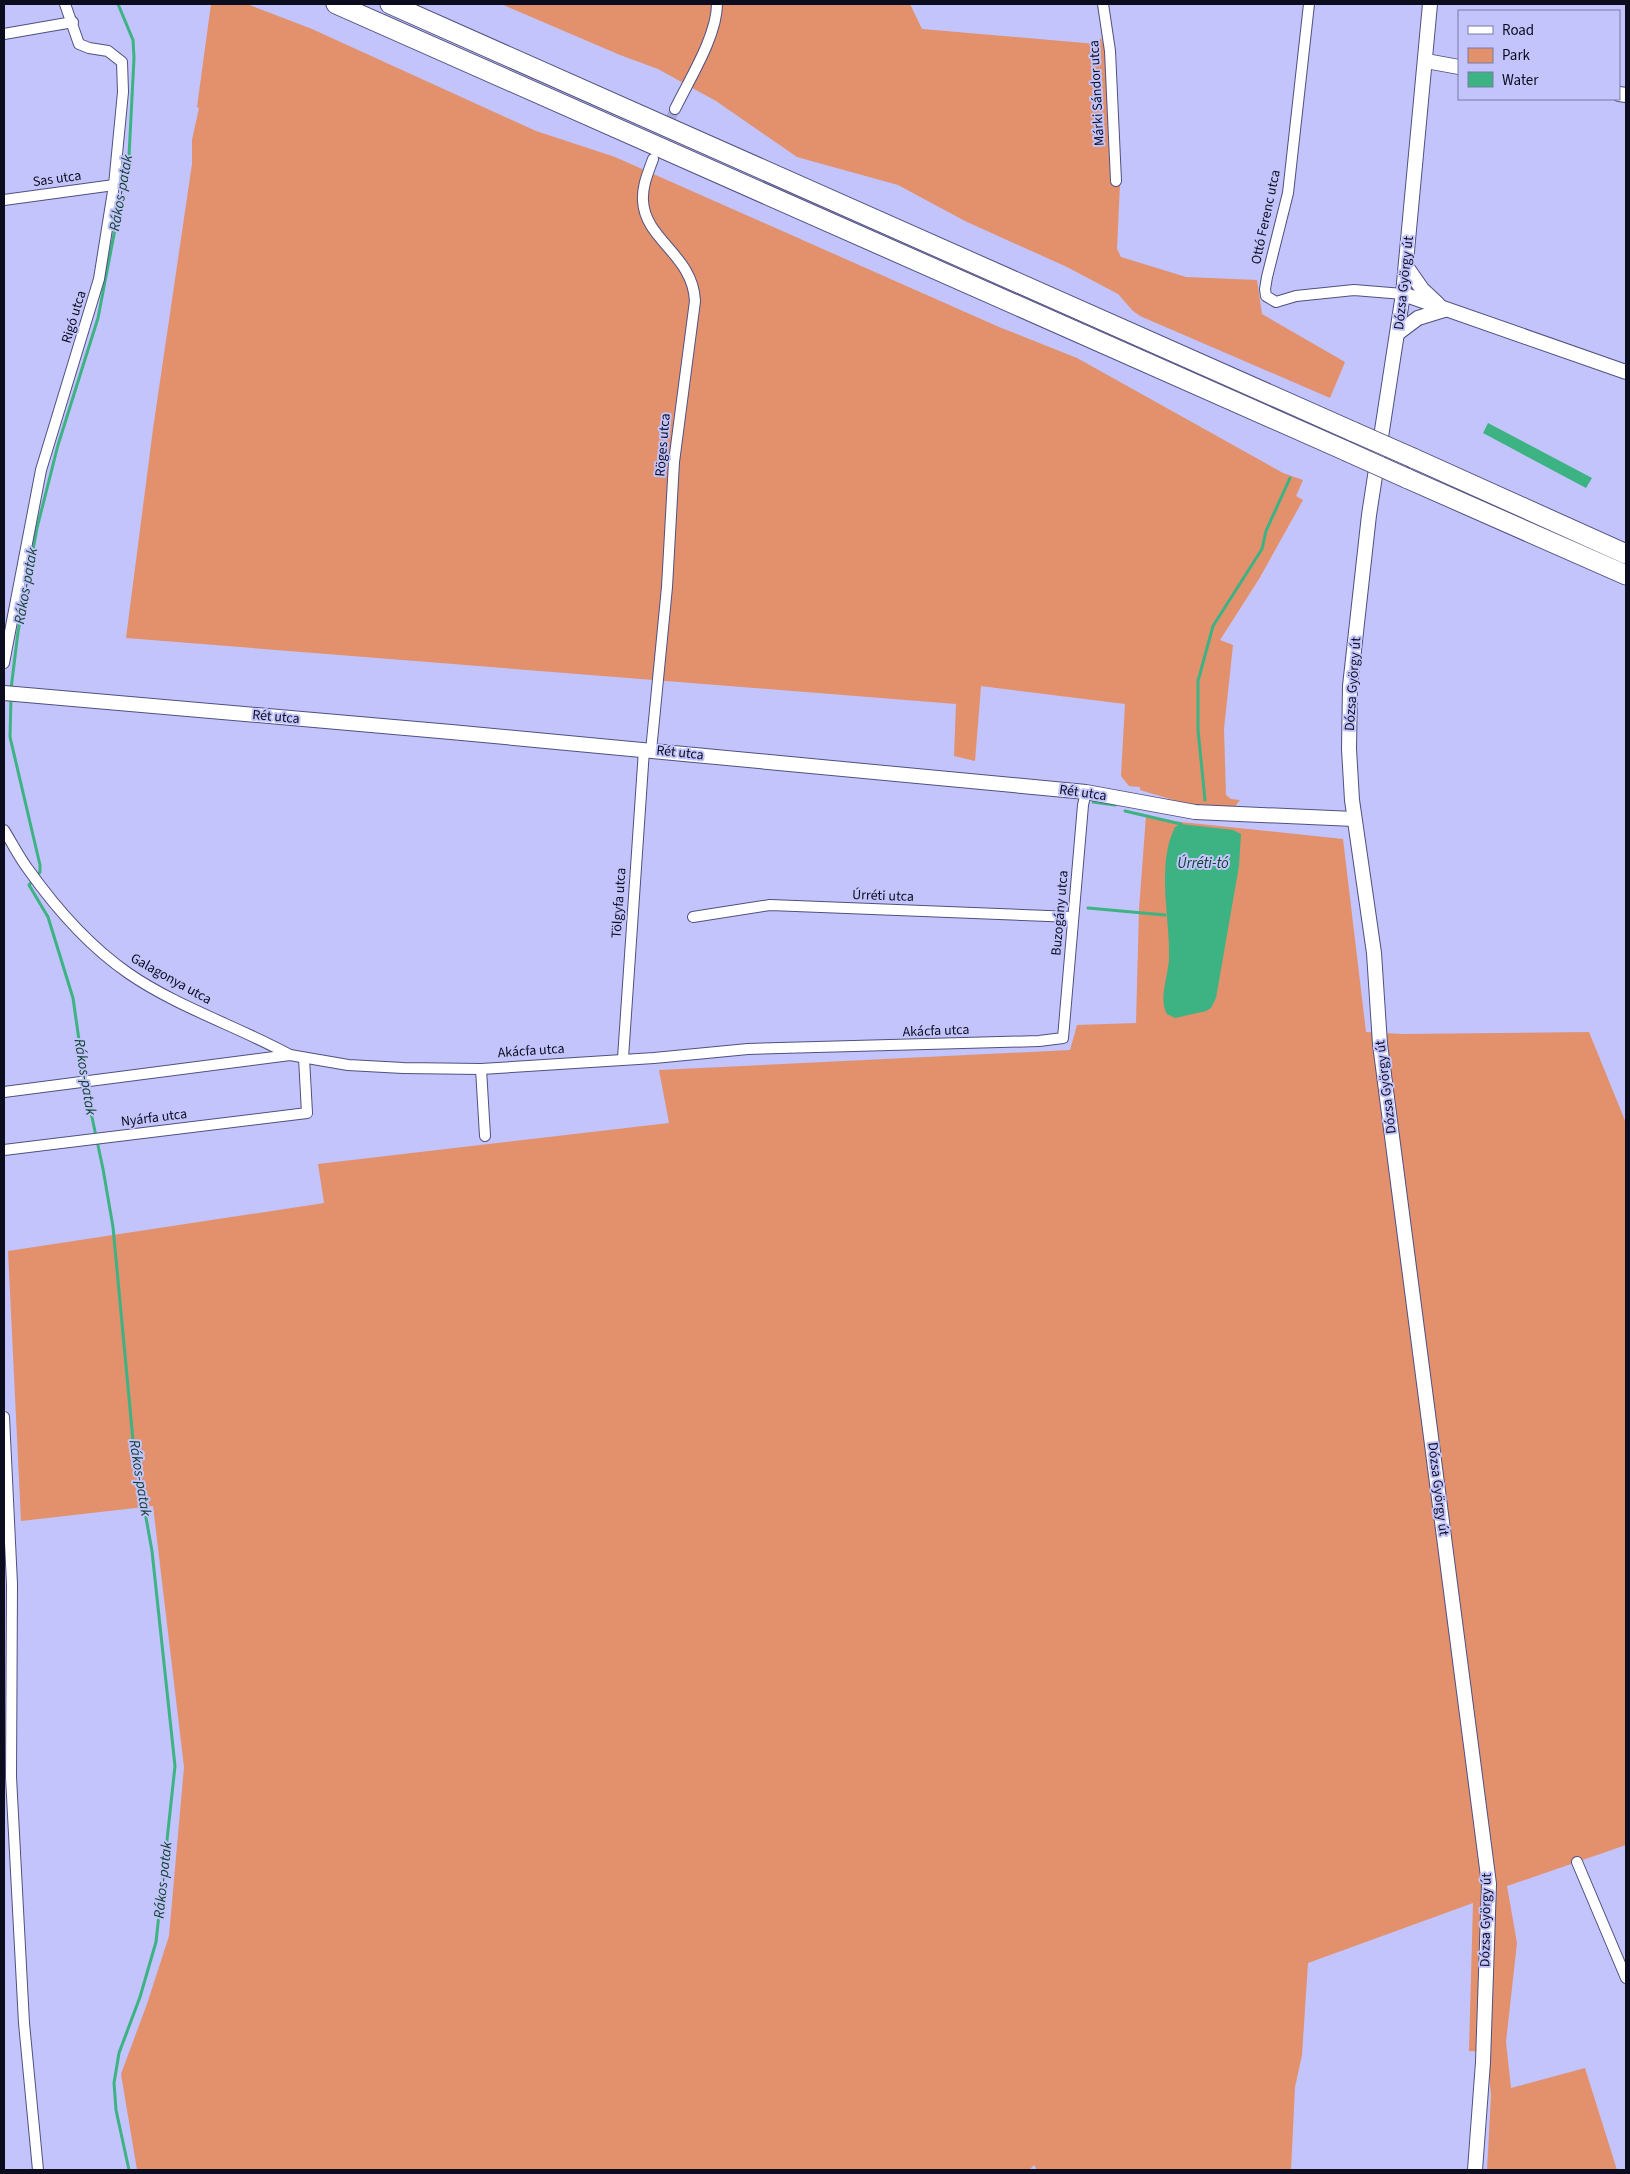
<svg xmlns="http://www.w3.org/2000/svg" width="1630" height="2174" font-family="'Source Sans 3',sans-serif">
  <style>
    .green { fill: #e3906d }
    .water { fill: #3db283 }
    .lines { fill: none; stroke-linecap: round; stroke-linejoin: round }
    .stream { stroke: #3db283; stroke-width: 3 }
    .street-tunnel { stroke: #a7a8da; stroke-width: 10; stroke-dasharray: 10 5; stroke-linecap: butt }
    .street-casing { stroke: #505080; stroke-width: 12 }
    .secondary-casing { stroke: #505080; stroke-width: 16 }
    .highway-casing { stroke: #505080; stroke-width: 21 }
    .street { stroke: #fff; stroke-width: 10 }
    .secondary { stroke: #fff; stroke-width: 14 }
    .highway { stroke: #fff; stroke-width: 19 }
    .highway-bridge-casing { stroke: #505080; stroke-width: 21; stroke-linecap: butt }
    .highway-bridge { stroke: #fff; stroke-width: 19 }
    .labels { text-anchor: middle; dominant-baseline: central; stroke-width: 4; stroke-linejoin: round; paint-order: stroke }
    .street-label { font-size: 14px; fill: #0c0c1f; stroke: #c2c4fb }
    .water-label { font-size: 15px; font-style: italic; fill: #0e3f2c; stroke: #c2c4fb }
  </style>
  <rect width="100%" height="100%" fill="#c2c4fb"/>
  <g class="green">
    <path d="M211 4H247L312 29 536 131 615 157 999 327 1077 358 1283 473 1303 480 1296 496 1303 500 1259 579 1220 640 1233 645 1224 729 1226 795 1231 799 1240 800 1233 809 1200 808 1140 790V787L1129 786 1121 776 1125 704 981 686 975 761 954 756 956 704 126 638 153 429 192 164V140L199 108 197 107Z"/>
    <path d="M501 4H910L922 29 1096 44 1101 38 1108 61 1110 183 1120 184 1117 249 1121 257 1186 277 1257 280 1262 314 1345 362 1330 398 1140 316 1133 311 1118 294 1067 267 965 221 898 185 797 157 716 101 658 69 620 55Z"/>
    <path d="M1146 816 1162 820 1343 839 1366 1032 1402 1034 1589 1032 1626 1123V1845L1507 1886 1517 1943 1506 2042 1511 2088 1585 2068 1617 2170H1487L1491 2095 1487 2052 1469 2051 1473 1903 1308 1963 1302 2055 1295 2087 1291 2170H1037L1034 2165 1029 2170H137L121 2074 147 2004 169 1936 184 1767 153 1506 21 1521 8 1251 324 1203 318 1164 669 1123 659 1070 1070 1050 1077 1025 1136 1023 1139 909Z"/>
  </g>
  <g class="water">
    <path d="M1488 423 1592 478 1586 488 1483 433Z"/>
    <path d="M1181 824 1233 830 1241 834 1239 866 1216 998 1211 1008 1206 1011 1175 1018 1167 1014C1158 999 1169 974 1169 957 1170 917 1156 865 1175 827Z"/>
  </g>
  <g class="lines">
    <g class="stream">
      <path d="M11 689 18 632 37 528 58 445 98 318 129 156 134 58 133 40 118 4"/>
      <path d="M11 697 10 737 40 865V872L29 885 48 917 73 998 86 1089 103 1169 113 1227 134 1451 152 1551 175 1766 156 1942 140 1997 119 2053 114 2083 116 2110 129 2170"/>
      <path d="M1205 800 1198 730V681L1213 626 1262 549 1266 531 1290 478"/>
      <path d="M1093 802 1115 805"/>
      <path d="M1125 811 1181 824"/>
      <path d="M1088 908 1165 915"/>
    </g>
    <path class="street-tunnel" d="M657 149 675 109"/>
    <defs>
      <g id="street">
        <path d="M1103 4 1110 51 1116 181"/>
        <path d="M1309 4 1288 193 1267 277 1265 289 1266 296 1276 302 1296 296 1354 290 1403 294"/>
        <path d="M4 34 73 22"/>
        <path d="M675 109C689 80 717 36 717 4"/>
        <path d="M4 200 114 185"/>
        <path d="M4 663 41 470 99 279 114 185 123 92 122 62 108 51 89 48 79 44 65 4"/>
        <path d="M651 751 667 587 674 462 695 301C693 255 645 240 643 201 642 186 648 173 653 159"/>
        <path d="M4 830C12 843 19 857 28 869 55 907 89 946 128 973 177 1007 237 1026 290 1055"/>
        <path d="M693 917 770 905 1073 917"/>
        <path d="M623 1058 644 750"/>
        <path d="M481 1069 485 1136"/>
        <path d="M4 1092 290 1055 348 1065 403 1068 481 1069 654 1058 748 1049 1039 1041 1063 1038 1083 805 1086 792"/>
        <path d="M4 1150 307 1113 304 1058"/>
        <path d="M4 1417 12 1584 11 1777 24 2023 38 2170"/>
        <path d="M1577 1862 1626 1978"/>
      </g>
      <g id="secondary">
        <path d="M1430 4 1403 294 1369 515 1350 686 1349 749 1352 800 1374 953 1380 1044 1489 1884 1483 2062 1475 2170"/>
        <path d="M1426 61 1459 67"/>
        <path d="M1619 94 1626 95"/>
        <path d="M1406 266 1422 289 1438 304"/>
        <path d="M1403 294 1626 372"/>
        <path d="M1398 333 1418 318 1444 310"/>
        <path d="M4 693 451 732 1086 792 1195 812 1354 819"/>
      </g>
      <g id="highway">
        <path d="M336 4 1346 451"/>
        <path d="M390 4 1354 432"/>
        <path d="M1413 458 1626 554"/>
        <path d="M1406 478 1626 575"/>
      </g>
    </defs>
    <use href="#street" class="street-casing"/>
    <use href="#secondary" class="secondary-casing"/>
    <use href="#highway" class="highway-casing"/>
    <use href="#street" class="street"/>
    <use href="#secondary" class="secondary"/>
    <use href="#highway" class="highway"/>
    <defs>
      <g id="highway-bridge">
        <path d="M1354 432 1413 458"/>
        <path d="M1346 451 1406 478"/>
      </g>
    </defs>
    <use href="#highway-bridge" class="highway-bridge-casing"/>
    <use href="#highway-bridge" class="highway-bridge"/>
  </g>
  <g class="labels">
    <g class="street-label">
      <text transform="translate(1097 93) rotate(-93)">Márki Sándor utca</text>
      <text transform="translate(57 179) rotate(-8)">Sas utca</text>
      <text transform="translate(1266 217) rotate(-78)">Ottó Ferenc utca</text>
      <text transform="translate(1404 283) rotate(-84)">Dózsa György út</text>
      <text transform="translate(74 317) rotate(-73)">Rigó utca</text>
      <text transform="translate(663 445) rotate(-85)">Röges utca</text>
      <text transform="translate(1353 684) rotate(-86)">Dózsa György út</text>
      <text transform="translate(276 717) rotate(5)">Rét utca</text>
      <text transform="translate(680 753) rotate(6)">Rét utca</text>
      <text transform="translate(1083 793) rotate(8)">Rét utca</text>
      <text transform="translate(883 896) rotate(2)">Úrréti utca</text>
      <text transform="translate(619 903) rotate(-86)">Tölgyfa utca</text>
      <text transform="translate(1060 913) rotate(-85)">Buzogány utca</text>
      <text transform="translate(171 979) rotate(29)">Galagonya utca</text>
      <text transform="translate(936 1031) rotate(-2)">Akácfa utca</text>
      <text transform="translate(531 1051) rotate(-4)">Akácfa utca</text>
      <text transform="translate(1386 1087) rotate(-97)">Dózsa György út</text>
      <text transform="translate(154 1118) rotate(-7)">Nyárfa utca</text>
      <text transform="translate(1438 1489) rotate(83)">Dózsa György út</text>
      <text transform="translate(1486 1920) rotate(-89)">Dózsa György út</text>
    </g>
    <g class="water-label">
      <text transform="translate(121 193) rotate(-80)">Rákos-patak</text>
      <text transform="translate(26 586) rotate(-80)">Rákos-patak</text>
      <text x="1203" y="863">Úrréti-tó</text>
      <text transform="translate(85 1077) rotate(81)">Rákos-patak</text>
      <text transform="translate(140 1478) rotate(81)">Rákos-patak</text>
      <text transform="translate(163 1880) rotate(-84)">Rákos-patak</text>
    </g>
  </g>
  <rect width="1630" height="2174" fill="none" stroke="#0c0c1f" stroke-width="10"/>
  <rect x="1458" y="10" width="162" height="90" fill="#c2c4fb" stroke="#797aa3"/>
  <rect x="1468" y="26" width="25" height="8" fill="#ffffff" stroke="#797aa3"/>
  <text x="1502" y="35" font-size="15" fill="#0c0c1f">Road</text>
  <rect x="1468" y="48" width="25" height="15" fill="#e3906d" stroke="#797aa3"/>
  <text x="1502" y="60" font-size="15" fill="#0c0c1f">Park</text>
  <rect x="1468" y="72" width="25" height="15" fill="#3db283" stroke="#797aa3"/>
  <text x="1502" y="85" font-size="15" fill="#0c0c1f">Water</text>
</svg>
